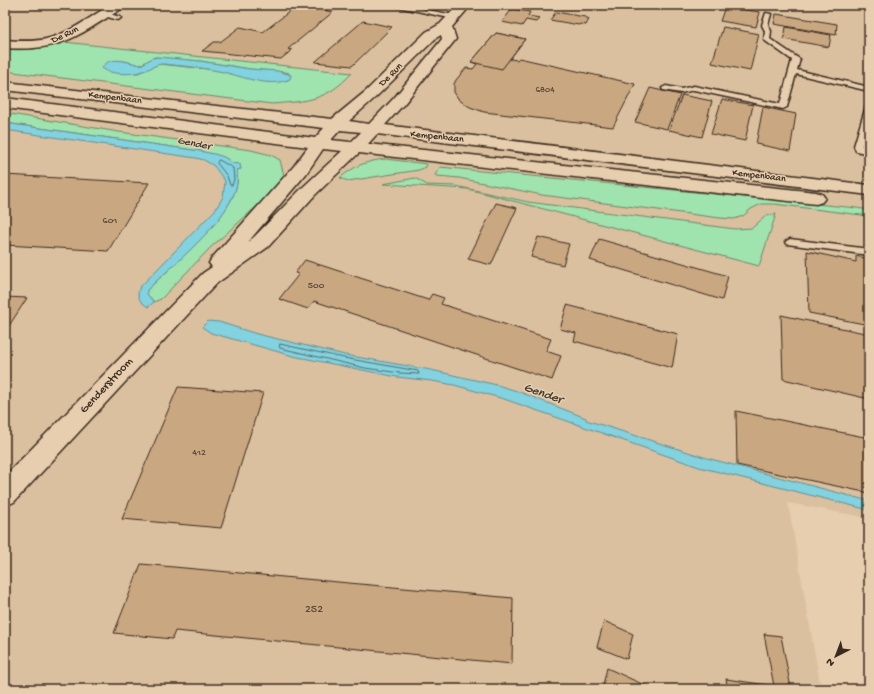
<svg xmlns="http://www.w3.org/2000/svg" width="874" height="694" font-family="'Gochi Hand',sans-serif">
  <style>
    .built { fill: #dac09e }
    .green { fill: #9fe3ae; stroke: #6d8666; fill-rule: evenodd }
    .water { fill: #82d2df; stroke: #668f92 }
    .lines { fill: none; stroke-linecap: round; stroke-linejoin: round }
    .shore { stroke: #576d6b; stroke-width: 1 }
    .building { fill: #c9a881; stroke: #3b2a1e }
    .lane-casing { stroke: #3b2a1e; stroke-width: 3 }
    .street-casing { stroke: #3b2a1e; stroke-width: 3 }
    .secondary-casing { stroke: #3b2a1e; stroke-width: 3 }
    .lane { fill: #e6ceaf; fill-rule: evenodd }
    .street { fill: #e6ceaf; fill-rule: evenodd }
    .secondary { fill: #e6ceaf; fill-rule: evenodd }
    .labels { text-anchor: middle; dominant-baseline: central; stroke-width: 3; stroke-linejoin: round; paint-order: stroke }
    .far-number-label { font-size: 9px; fill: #5e4a37 }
    .far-street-label { font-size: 10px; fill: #3b2a1e; stroke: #e6ceaf }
    .number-label { font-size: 10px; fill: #5e4a37 }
    .far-water-label { font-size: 11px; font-style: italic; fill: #423b31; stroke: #e6ceaf }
    .street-label { font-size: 12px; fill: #3b2a1e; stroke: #e6ceaf }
    .near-number-label { font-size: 12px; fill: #5e4a37 }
    .water-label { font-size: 13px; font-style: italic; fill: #423b31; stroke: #e6ceaf }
  </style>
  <rect width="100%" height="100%" fill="#e6ceaf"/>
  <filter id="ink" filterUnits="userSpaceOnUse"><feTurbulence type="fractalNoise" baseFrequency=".025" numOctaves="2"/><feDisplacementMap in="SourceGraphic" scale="8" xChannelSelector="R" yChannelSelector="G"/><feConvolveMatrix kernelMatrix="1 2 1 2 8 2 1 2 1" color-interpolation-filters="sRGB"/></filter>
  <g filter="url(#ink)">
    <path class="built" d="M5 5H869V518L788 503 821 689H5Z"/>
    <g class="green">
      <path d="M64 42 352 73C326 101 308 101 272 104L5 71V49C25 51 45 49 64 42ZM155 57 200 61 250 69 285 72 289 73 288 80 269 82 217 70 159 64 138 73 107 71 113 61H124L140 65Z"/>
      <path d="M5 113 119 132 251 150 271 155 280 160 284 176 273 192 211 247 161 299 154 302 146 293 147 290C172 266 227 221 236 188 238 181 237 176 237 169H241L225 158 200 151 5 123Z"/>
      <path d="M385 159 427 164 426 167 419 170 348 181 340 178C354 166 366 161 385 159Z"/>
      <path d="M440 167 857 208 869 210V216L774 204H761L751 209 743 216 734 219 720 218 542 195 459 178 437 176 435 175Z"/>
      <path d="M415 178 427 185 456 186 528 202 735 229 752 228 767 215 776 214 759 266 468 189 383 184Z"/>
    </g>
    <g class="water">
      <path d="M158 57 200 61 250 69 278 71 291 75 290 79C268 89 240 75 218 71 200 67 181 66 163 64 155 64 151 69 143 71 133 75 110 75 102 68 110 54 129 63 141 65L152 58Z"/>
      <path d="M5 123 200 151C211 154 224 154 232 163L240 164 241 169 237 170C237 176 238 182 236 188 226 223 174 264 147 290V294L154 302 148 307C140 302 135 296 140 287L215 210 223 197 225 181 214 166 204 160 196 158 5 130Z"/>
      <path d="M208 321 219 322 257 334 345 355 431 370 497 385 517 391 586 418V420L707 458 869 501V510L699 467 504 399 454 385 432 381 397 377 293 356 211 333 202 327Z"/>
    </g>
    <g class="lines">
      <g class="shore">
        <path d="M219 160 233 168 234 180 232 185H230L227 176 217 163Z"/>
        <path d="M280 344 344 358 418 371 419 374 400 373 365 368 280 348Z"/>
      </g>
    </g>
    <g class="building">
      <path d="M298 5 333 12 288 49 292 50 281 59 202 51 214 42H220L240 27 263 32Z"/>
      <path d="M725 7 760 12 756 27 720 21Z"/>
      <path d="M512 9 530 12 528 16 540 18 536 22 526 20 522 26 502 22Z"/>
      <path d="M556 12 585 17 589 19 586 25 580 24 579 25 550 20Z"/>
      <path d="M776 14 837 24 836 35 774 24Z"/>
      <path d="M363 21 392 27 352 66 315 62Z"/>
      <path d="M723 27 759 34 750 71 712 63Z"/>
      <path d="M786 27 831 35 829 47 784 39Z"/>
      <path d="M496 33 525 39 510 59 517 60 519 58 635 84 613 127 484 112 470 107 459 100 454 92V84L456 80 466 68 473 69 477 64 471 62Z"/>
      <path d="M496 33 525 39 502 69 471 62Z"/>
      <path d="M650 88 680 95 667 129 635 122Z"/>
      <path d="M682 95 712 101 702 137 669 130Z"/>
      <path d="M722 99 753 105 745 141 711 134Z"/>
      <path d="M763 107 796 114 790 151 756 144Z"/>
      <path d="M5 175 149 183 108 251 92 250 5 245Z"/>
      <path d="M496 203 517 208 491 265 468 259Z"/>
      <path d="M538 237 569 244 563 265 531 257Z"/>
      <path d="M599 239 728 276 722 300 590 260Z"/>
      <path d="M807 251 856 262V256L869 259V325L809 313Z"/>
      <path d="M305 260 428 300 432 294 444 298 441 304 551 339 546 351 561 356 552 380 314 301 308 309 279 299 299 274 295 273Z"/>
      <path d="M5 297 27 298 5 332Z"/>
      <path d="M567 305 678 334 672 368 574 341 576 333 560 329Z"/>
      <path d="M781 315 869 334V399L783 379Z"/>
      <path d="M178 387 263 393 221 528 122 519Z"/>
      <path d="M736 411 869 438V493L737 465Z"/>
      <path d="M141 564 513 598 512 664 175 631 172 639 114 633Z"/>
      <path d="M604 621 633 634 627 659 597 647Z"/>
      <path d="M764 634 781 636 791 688 796 689H728L726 679 774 686Z"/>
      <path d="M607 668 653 689H602Z"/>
    </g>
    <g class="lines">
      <defs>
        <g id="lane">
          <path d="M389 5H402L454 15 457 17 454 19Z"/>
          <path d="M103 12 120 17 121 18 118 20 101 15 100 14Z"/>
          <path d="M766 13 771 14 768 25 771 31 770 39 798 58 800 59 797 70 869 87V91L796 74 787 107 783 109 694 90 681 93 663 90 662 88 666 86 681 89 694 86 780 104 792 60 764 40 765 31 762 25Z"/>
          <path d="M866 106H869V122L862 146 869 149V154L856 151 854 146Z"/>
          <path d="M790 239 869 249V255L787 244 785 242Z"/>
        </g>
        <path id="street" d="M110 5H125L123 8C78 35 62 52 5 48V40C18 41 33 42 46 39 69 34 90 17 110 5Z"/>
        <path id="secondary" d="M458 5H471L452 27 456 39 404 104 385 125 869 185V195L377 134 368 144 816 192 822 194 825 198 822 202 816 204 359 153 315 195 268 247 217 283 14 502 5 506V476L203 273 212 267 209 263 212 258 294 166 308 147 5 108V98L315 138 324 128 5 90V82L332 119 366 91 426 32 440 24ZM441 35 442 39 394 98 369 124 349 121 376 97 436 38ZM340 130 361 132 351 142 331 140ZM323 149 342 151 303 187 254 237 248 242 306 174Z"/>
      </defs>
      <use href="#lane" class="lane-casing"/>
      <use href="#street" class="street-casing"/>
      <use href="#secondary" class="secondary-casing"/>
      <use href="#lane" class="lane"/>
      <use href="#street" class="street"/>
      <use href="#secondary" class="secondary"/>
    </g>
  </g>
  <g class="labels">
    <g class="far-number-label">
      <text x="545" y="90">6804</text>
    </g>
    <g class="far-street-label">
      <text transform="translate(65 35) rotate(-25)">De Run</text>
      <text transform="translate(391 75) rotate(-45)">De Run</text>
      <text transform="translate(115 98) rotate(7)">Kempenbaan</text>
      <text transform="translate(437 137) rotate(6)">Kempenbaan</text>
      <text transform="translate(759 176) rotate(7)">Kempenbaan</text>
    </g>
    <g class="number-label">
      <text x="110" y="221">601</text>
      <text x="316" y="286">500</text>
      <text x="199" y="453">412</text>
    </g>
    <g class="far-water-label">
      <text transform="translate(194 144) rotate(11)">Gender</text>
    </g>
    <g class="street-label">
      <text transform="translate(107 386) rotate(-47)">Genderstroom</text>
    </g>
    <g class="near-number-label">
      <text x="314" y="610">252</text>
    </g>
    <g class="water-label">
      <text transform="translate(543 394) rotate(19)">Gender</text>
    </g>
  </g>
  <rect width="874" height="694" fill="none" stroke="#e6ceaf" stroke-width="20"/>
  <rect x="10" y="10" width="854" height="674" fill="none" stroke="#3b2a1e" stroke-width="1.5" filter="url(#ink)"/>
  <g transform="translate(836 656) rotate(222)" stroke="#e6ceaf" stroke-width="3" paint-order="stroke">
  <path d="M0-3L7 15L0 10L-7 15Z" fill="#3b2a1e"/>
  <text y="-6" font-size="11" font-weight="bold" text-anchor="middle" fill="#3b2a1e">N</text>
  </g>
</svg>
